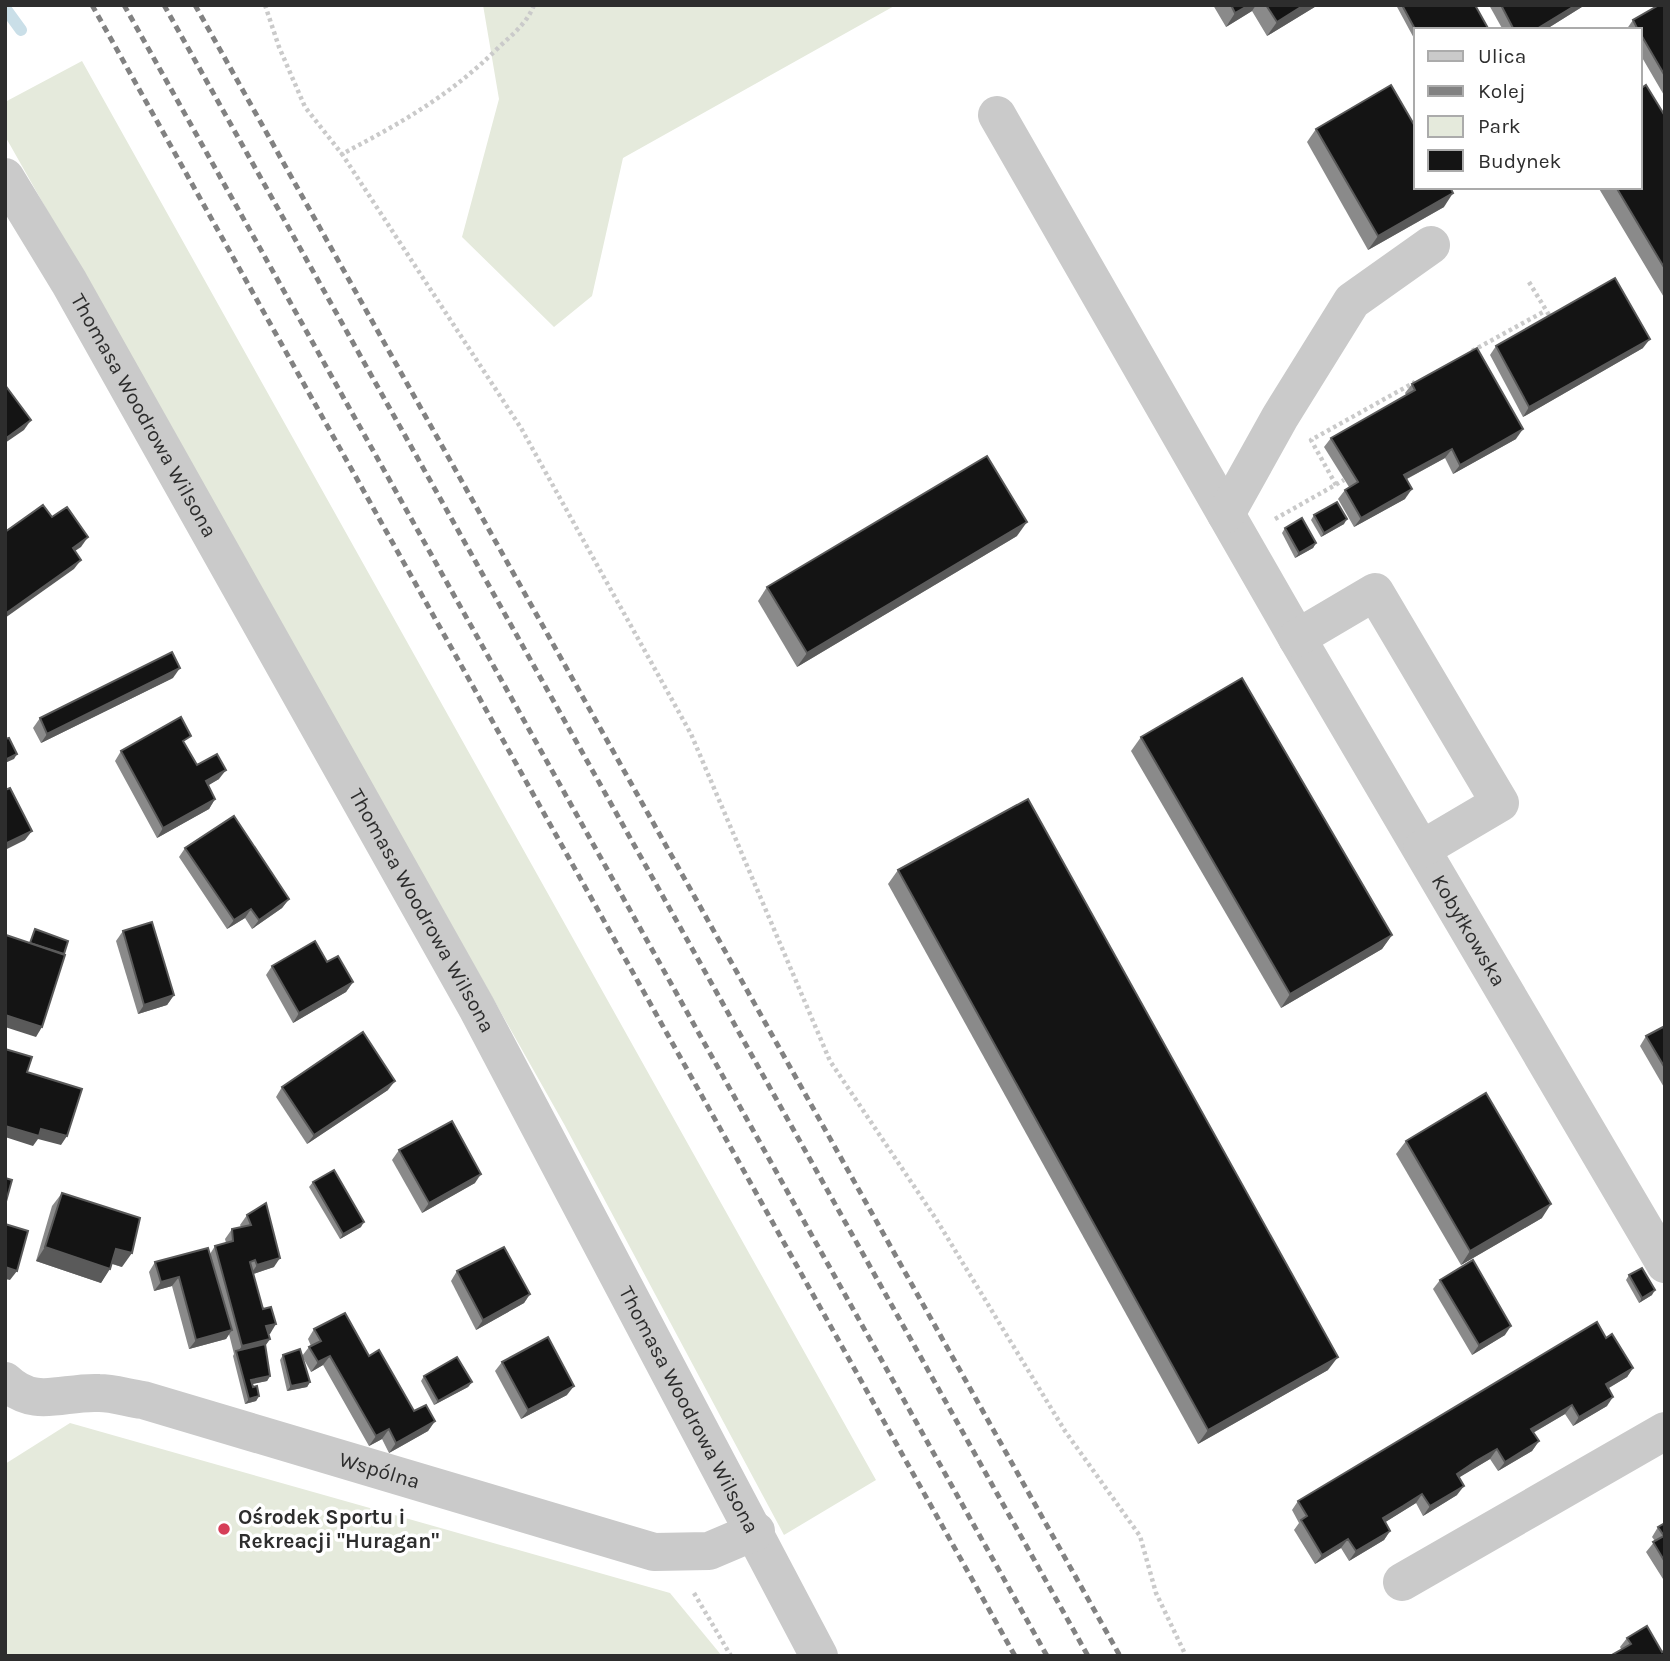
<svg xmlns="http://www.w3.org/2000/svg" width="1670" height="1661" font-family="Karla,sans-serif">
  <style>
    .green { fill: #e5eadc }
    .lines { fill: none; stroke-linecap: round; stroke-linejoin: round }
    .stream { stroke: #cadfe8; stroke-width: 12 }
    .path { stroke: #cacaca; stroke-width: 4.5; stroke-dasharray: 3.5 3.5; stroke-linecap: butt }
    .minor { stroke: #cacaca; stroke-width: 38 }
    .rail { stroke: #828282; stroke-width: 5; stroke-dasharray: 7 5; stroke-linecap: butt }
    .wall { fill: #8a8a8a }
    .shaded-wall { fill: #5a5a5a }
    .building { fill: #141414; stroke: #5a5a5a; stroke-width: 2 }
    .poi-dot { fill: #d63e58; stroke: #fff; stroke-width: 2.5 }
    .labels { text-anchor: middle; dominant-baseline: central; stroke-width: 7; stroke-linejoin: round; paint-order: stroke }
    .street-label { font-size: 21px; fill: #2d2d2d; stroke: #fff }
    .poi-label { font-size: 21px; font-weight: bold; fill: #2d2d2d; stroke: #fff; text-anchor: start }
  </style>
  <rect width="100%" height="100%" fill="#fff"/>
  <g class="green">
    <path d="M483 5H896L623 158 592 296 554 327 462 237 499 99Z"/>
    <path d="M82 61 876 1480 784 1535 564 1124 5 136V102Z"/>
    <path d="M70 1423 670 1593 722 1656H5V1464Z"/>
  </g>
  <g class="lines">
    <path class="stream" d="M5 8 21 30"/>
    <g class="path">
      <path d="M265 5 279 47 305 107 342 154"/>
      <path d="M534 5C527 23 513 34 499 47 451 95 401 123 342 154L521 428 691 734 830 1061 936 1219 1065 1431 1140 1536 1156 1593 1186 1656"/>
      <path d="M1529 282 1552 320"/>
      <path d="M1472 351 1545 311"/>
      <path d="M1336 485 1311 440 1415 382"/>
      <path d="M1275 519 1344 480"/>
      <path d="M694 1593 731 1656"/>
    </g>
    <g class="minor">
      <path id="s1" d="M997 115 1297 638 1665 1264"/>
      <path id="s2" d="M5 177 69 282 477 1008 819 1656"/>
      <path d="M1226 514 1280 417 1352 301 1431 245"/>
      <path d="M1297 638 1375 592 1500 803 1422 849"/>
      <path id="s3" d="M5 1381C35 1410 63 1391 99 1393 113 1393 128 1398 143 1400L654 1552 709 1551 756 1531"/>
      <path d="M1402 1582 1665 1431"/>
    </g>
    <g class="rail">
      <path d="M92 5 1015 1656"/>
      <path d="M124 5 1047 1656"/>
      <path d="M164 5 1088 1656"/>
      <path d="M195 5 1120 1656"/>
    </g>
  </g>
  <g class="wall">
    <path d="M1213 5H1318L1267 36 1252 11 1226 27Z"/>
    <path d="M1396 5H1475L1416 30V42Z"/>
    <path d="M1489 5H1585L1545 30H1503Z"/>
    <path d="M1665 5V97L1640 54V30H1626L1633 20Z"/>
    <path d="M1665 116V299L1598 187H1640Z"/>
    <path d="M1316 129 1444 207 1368 250 1307 142Z"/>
    <path d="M1496 346 1643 348 1523 417 1490 355Z"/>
    <path d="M1412 384 1516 439 1453 474 1445 458 1407 479 1405 499 1354 527 1338 499 1345 490 1349 487 1324 447 1331 438 1406 395 1405 393Z"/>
    <path d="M1314 515 1344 524 1321 537 1311 520Z"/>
    <path d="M1285 528 1316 543 1313 548 1295 558 1282 533Z"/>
    <path d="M1017 536 797 667 758 601 767 587Z"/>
    <path d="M173 678 41 743 33 728 40 718Z"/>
    <path d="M1141 737 1392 935 1382 949 1281 1008 1131 751Z"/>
    <path d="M185 744 197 765 219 779 208 785 215 799 209 809 157 838 115 761 121 751Z"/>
    <path d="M185 848 289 899 282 908 252 929 245 918 227 929 179 857Z"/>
    <path d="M898 870 1328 1370 1198 1444 888 884Z"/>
    <path d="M123 931 174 995 167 1005 138 1014 116 941Z"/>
    <path d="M327 962 353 982 346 992 293 1023 266 975 272 966Z"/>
    <path d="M1665 1026V1089L1640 1046 1646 1036Z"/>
    <path d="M282 1087 388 1090 307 1144 276 1097Z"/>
    <path d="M1406 1141 1542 1218 1461 1265 1396 1154Z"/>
    <path d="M399 1150 475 1183 422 1213 392 1160Z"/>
    <path d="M313 1182 361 1227 340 1239 309 1187Z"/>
    <path d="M62 1193 122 1267 112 1264 101 1283 36 1261 52 1206Z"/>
    <path d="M247 1215 274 1267 253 1274 270 1334H268L270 1339 265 1346 270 1376 267 1381 252 1384 253 1387 259 1396 256 1401 245 1404 233 1356 234 1354 229 1334 226 1339 189 1349 172 1286 154 1291 149 1272 155 1262 210 1254 215 1246 226 1243 225 1239 232 1229 241 1227 240 1225Z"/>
    <path d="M457 1271 530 1294 524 1303 476 1330 451 1281Z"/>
    <path d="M1629 1275 1652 1295 1639 1303 1626 1280Z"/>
    <path d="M1440 1280 1505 1335 1472 1355 1433 1289Z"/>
    <path d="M314 1329 369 1356 414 1411 435 1421 428 1431 389 1453 382 1439 369 1446 323 1365 311 1372 302 1356 309 1347 311 1346 308 1339Z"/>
    <path d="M1606 1338 1633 1368 1627 1377 1609 1388 1607 1406 1573 1426 1565 1414 1533 1433 1539 1441 1532 1451 1498 1471 1490 1459 1459 1477 1457 1495 1423 1516 1416 1503 1385 1522 1390 1531 1384 1540 1349 1561 1341 1548 1315 1564 1294 1530 1299 1523 1292 1510 1298 1501Z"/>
    <path d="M283 1355 310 1382 307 1387 287 1391 280 1360Z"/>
    <path d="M502 1362 567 1395 521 1419 495 1371Z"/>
    <path d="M424 1376 472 1382 468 1387 434 1405 421 1381Z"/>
    <path d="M1665 1523V1578L1663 1579 1646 1552 1655 1541 1652 1537 1658 1527Z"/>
    <path d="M1627 1638 1662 1652 1665 1656 1621 1649 1620 1647Z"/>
  </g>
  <g class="shaded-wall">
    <path d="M1249 5H1256L1252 11 1226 27 1235 13Z"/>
    <path d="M1304 5H1318L1267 36 1277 22Z"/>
    <path d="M1576 5H1585L1545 30H1535Z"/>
    <path d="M1453 193 1444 207 1368 250 1378 236Z"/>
    <path d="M1650 339 1643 348 1523 417 1529 407Z"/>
    <path d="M31 420 24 430 5 443V439Z"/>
    <path d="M1523 429 1516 439 1453 474 1460 465Z"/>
    <path d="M1452 449 1445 458 1397 484 1404 475Z"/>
    <path d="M1412 489 1405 499 1354 527 1361 518Z"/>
    <path d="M1347 519 1344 524 1321 537 1324 533Z"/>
    <path d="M1027 522 1017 536 797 667 807 653Z"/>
    <path d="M88 537 81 547 66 557 73 548Z"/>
    <path d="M1316 543 1313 548 1295 558 1299 553Z"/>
    <path d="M81 560 74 569 5 618V614Z"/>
    <path d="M180 668 173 678 41 743 47 734Z"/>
    <path d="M17 754 14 759 5 763V760Z"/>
    <path d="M226 770 219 779 199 791 206 781Z"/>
    <path d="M215 799 209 809 157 838 163 828Z"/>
    <path d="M32 831 25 840 5 850V844Z"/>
    <path d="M289 899 282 908 252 929 259 920Z"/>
    <path d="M251 909 245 918 227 929 234 920Z"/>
    <path d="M1392 935 1382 949 1281 1008 1290 994Z"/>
    <path d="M353 982 346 992 293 1023 299 1013Z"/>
    <path d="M174 995 167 1005 138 1014 144 1005Z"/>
    <path d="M5 1015 42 1027 36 1037 5 1027Z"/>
    <path d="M395 1081 388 1090 307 1144 314 1135Z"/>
    <path d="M5 1126 41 1129 67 1136 61 1145 38 1139 33 1146 5 1137Z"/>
    <path d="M481 1174 475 1183 422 1213 429 1203Z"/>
    <path d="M1551 1204 1542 1218 1461 1265 1470 1251Z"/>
    <path d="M364 1222 361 1227 340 1239 343 1234Z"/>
    <path d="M45 1247 110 1269 101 1283 36 1261Z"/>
    <path d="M116 1249 132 1253 122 1267 107 1262Z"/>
    <path d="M280 1258 274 1267 250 1275 257 1265Z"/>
    <path d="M5 1267 17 1271 10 1280 5 1279Z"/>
    <path d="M179 1277 172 1286 154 1291 161 1282Z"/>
    <path d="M1655 1290 1652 1295 1639 1303 1642 1298Z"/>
    <path d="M530 1294 524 1303 476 1330 483 1320Z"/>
    <path d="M276 1324 270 1334 260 1336 266 1326Z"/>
    <path d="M1511 1326 1505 1335 1472 1355 1479 1345Z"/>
    <path d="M232 1330 226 1339 189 1349 196 1340Z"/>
    <path d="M270 1339 263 1349 237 1353 242 1346Z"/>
    <path d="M330 1356 323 1365 311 1372 318 1362Z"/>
    <path d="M1338 1357 1328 1370 1198 1444 1208 1430Z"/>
    <path d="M1633 1368 1627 1377 1600 1393 1606 1384Z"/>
    <path d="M270 1376 267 1381 248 1385 251 1380Z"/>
    <path d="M310 1382 307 1387 287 1391 291 1386Z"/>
    <path d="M472 1382 468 1387 434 1405 438 1401Z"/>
    <path d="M574 1386 567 1395 521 1419 528 1410Z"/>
    <path d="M259 1396 256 1401 245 1404 249 1399Z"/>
    <path d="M1613 1397 1607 1406 1573 1426 1579 1417Z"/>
    <path d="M1572 1405 1565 1414 1524 1438 1531 1429Z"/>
    <path d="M435 1421 428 1431 389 1453 396 1443Z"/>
    <path d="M389 1429 382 1439 369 1446 376 1436Z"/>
    <path d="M1539 1441 1532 1451 1498 1471 1505 1462Z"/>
    <path d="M1497 1449 1490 1459 1450 1483 1457 1474Z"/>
    <path d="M1464 1486 1457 1495 1423 1516 1430 1506Z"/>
    <path d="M1422 1494 1416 1503 1376 1528 1383 1518Z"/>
    <path d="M1390 1531 1384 1540 1349 1561 1356 1551Z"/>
    <path d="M1348 1539 1341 1548 1315 1564 1322 1555Z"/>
  </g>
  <g class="building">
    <path d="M1231 5H1249L1235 13Z"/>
    <path d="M1266 5H1304L1277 22Z"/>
    <path d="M1402 5H1475L1489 30H1416V31Z"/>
    <path d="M1501 5H1576L1535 30H1514Z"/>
    <path d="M1659 5H1665V76L1640 33V30H1638L1633 20Z"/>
    <path d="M1391 85 1416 128V187H1450L1453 193 1378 236 1316 129Z"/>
    <path d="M1646 85 1665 116V269L1616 187H1640V89Z"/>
    <path d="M1615 278 1650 339 1529 407 1496 346Z"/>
    <path d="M1477 348 1523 429 1460 465 1452 449 1404 475 1412 489 1361 518 1345 490 1358 482 1331 438 1415 390 1412 384Z"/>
    <path d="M5 385 31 420 5 439Z"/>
    <path d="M987 456 1027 522 807 653 767 587Z"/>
    <path d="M1337 502 1347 519 1324 533 1314 515Z"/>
    <path d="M43 505 52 517 67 507 88 537 73 548 81 560 5 614V532Z"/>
    <path d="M1302 518 1316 543 1299 553 1285 528Z"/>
    <path d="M172 652 180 668 47 734 40 718Z"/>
    <path d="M1242 678 1392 935 1290 994 1141 737Z"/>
    <path d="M181 717 191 736 183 741 197 765 217 754 226 770 206 781 215 799 163 828 121 751Z"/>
    <path d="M9 738 17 754 5 760V739Z"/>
    <path d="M10 788 32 831 5 844V790Z"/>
    <path d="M1028 799 1338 1357 1208 1430 898 870Z"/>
    <path d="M234 816 289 899 259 920 251 909 234 920 185 848Z"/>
    <path d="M152 922 174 995 144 1005 123 931Z"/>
    <path d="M35 929 68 941 64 954 30 943Z"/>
    <path d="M6 935 65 955 42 1027 5 1015V939Z"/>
    <path d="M315 941 327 962 338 956 353 982 299 1013 272 966Z"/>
    <path d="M1665 1026V1068L1646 1036Z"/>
    <path d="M363 1032 395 1081 314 1135 282 1087Z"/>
    <path d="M5 1049 32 1057 27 1072 82 1089 67 1136 41 1129 39 1136 5 1126Z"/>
    <path d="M1486 1093 1551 1204 1470 1251 1406 1141Z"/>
    <path d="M452 1121 481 1174 429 1203 399 1150Z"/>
    <path d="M334 1170 364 1222 343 1234 313 1182Z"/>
    <path d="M5 1178 12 1180 5 1205Z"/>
    <path d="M62 1193 140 1218 132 1253 116 1249 110 1269 45 1247Z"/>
    <path d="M266 1203 280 1258 257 1265 255 1260 250 1262 263 1309 271 1307 276 1324 266 1326 270 1339 242 1346 215 1246 233 1241 232 1229 251 1225 247 1215Z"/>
    <path d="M5 1224 28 1231 17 1271 5 1267Z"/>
    <path d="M504 1247 530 1294 483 1320 457 1271Z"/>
    <path d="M208 1248 232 1330 196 1340 179 1277 161 1282 155 1262Z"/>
    <path d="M1473 1260 1511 1326 1479 1345 1440 1280Z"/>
    <path d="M1642 1268 1655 1290 1642 1298 1629 1275Z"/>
    <path d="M345 1313 369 1356 379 1350 414 1411 426 1405 435 1421 396 1443 389 1429 376 1436 330 1356 318 1362 309 1347 321 1341 314 1329Z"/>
    <path d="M1597 1322 1606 1338 1612 1334 1633 1368 1606 1384 1613 1397 1579 1417 1572 1405 1531 1429 1539 1441 1505 1462 1497 1449 1476 1461 1457 1474 1464 1486 1430 1506 1422 1494 1403 1506 1383 1518 1390 1531 1356 1551 1348 1539 1322 1555 1301 1520 1307 1516 1298 1501Z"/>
    <path d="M548 1337 574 1386 528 1410 502 1362Z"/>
    <path d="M265 1344 270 1376 251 1380 253 1387 257 1386 259 1396 249 1399 236 1351Z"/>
    <path d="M300 1349 310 1382 291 1386 283 1355Z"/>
    <path d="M457 1357 472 1382 438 1401 424 1376Z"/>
    <path d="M1665 1523V1562L1653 1542 1664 1536 1658 1527Z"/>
    <path d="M1647 1626 1662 1652 1665 1650V1656H1610L1631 1644 1627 1638Z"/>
  </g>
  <circle class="poi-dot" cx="224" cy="1529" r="7"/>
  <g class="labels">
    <g class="street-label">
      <text stroke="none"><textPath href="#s2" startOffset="276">Thomasa Woodrowa Wilsona</textPath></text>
      <text stroke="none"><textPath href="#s2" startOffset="844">Thomasa Woodrowa Wilsona</textPath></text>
      <text stroke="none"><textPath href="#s1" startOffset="942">Kobyłkowska</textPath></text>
      <text stroke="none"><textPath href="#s2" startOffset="1410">Thomasa Woodrowa Wilsona</textPath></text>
      <text stroke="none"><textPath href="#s3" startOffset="390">Wspólna</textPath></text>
    </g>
    <g class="poi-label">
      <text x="238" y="1517">Ośrodek Sportu i<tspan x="238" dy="24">Rekreacji "Huragan"</tspan></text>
    </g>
  </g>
  <rect width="1670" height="1661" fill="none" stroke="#2d2d2d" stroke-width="14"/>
  <rect x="1414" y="28" width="228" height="161" fill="#ffffff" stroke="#ababab" stroke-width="2"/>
  <rect x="1428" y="51" width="35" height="10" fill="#cacaca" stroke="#ababab" stroke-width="2"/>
  <text x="1478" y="63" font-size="21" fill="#2d2d2d">Ulica</text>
  <rect x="1428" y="86" width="35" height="10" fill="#828282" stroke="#ababab" stroke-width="2"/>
  <text x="1478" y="98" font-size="21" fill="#2d2d2d">Kolej</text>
  <rect x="1428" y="116" width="35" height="21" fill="#e5eadc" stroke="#ababab" stroke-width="2"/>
  <text x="1478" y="133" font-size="21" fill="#2d2d2d">Park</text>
  <rect x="1428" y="150" width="35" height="21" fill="#141414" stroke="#ababab" stroke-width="2"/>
  <text x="1478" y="168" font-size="21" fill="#2d2d2d">Budynek</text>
</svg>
